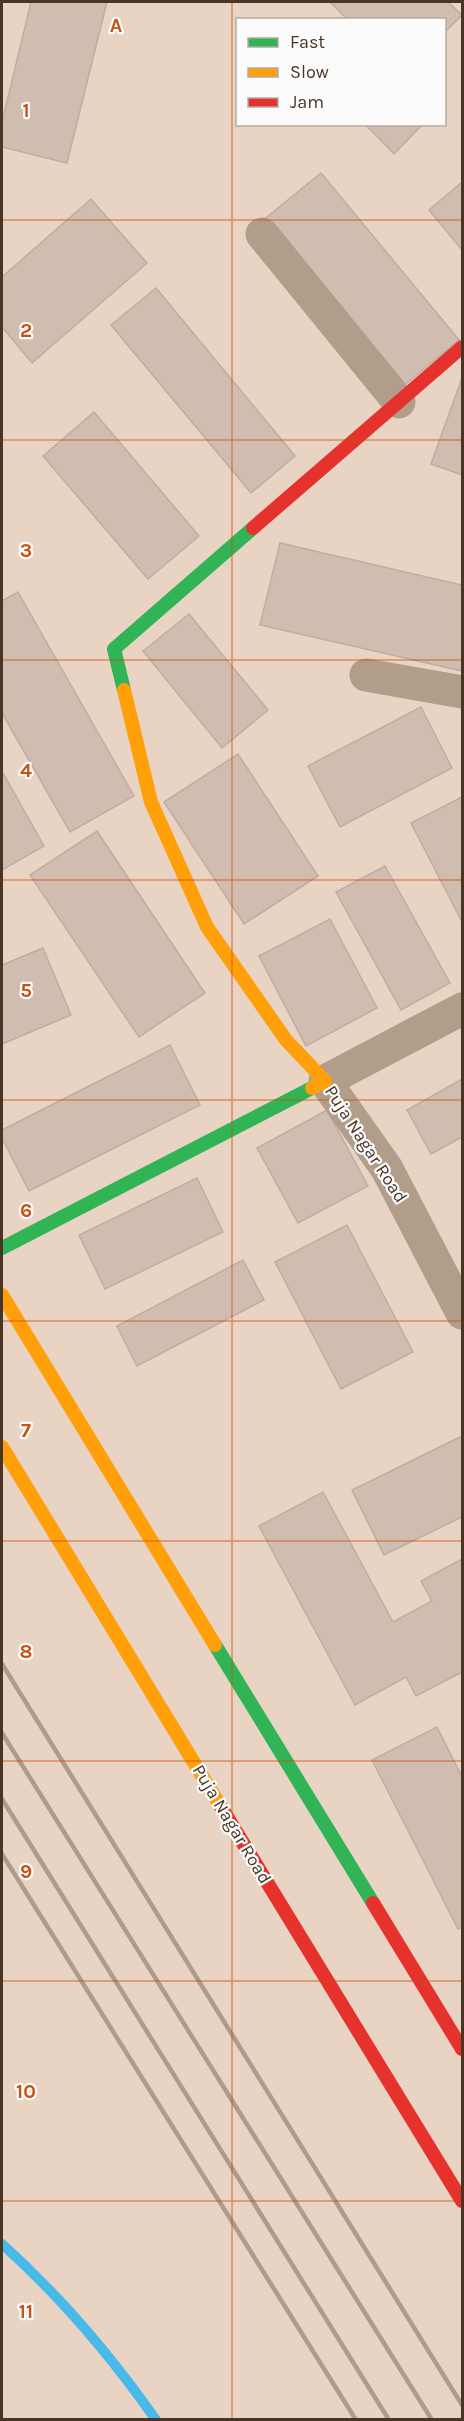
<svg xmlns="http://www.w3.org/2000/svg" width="464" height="2421" font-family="Karla,sans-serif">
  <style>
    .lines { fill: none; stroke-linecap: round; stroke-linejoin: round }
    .stream { stroke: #49b9ea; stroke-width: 10 }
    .building { fill: #d1bcb0; stroke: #c0aca1; stroke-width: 1.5 }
    .street { stroke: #b29d8b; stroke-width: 33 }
    .fast { stroke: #30b455; stroke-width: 14 }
    .slow { stroke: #ff9f0a; stroke-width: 14 }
    .jam { stroke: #e5322d; stroke-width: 14 }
    .rail { stroke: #ad9b8d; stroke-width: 4.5 }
    .grid { fill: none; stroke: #c85211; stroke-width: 1.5; stroke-opacity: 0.55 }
    .labels { text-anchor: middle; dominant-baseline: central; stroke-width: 4.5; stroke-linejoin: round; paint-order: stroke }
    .street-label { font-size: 18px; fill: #483526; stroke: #fbfbfb }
    .grid-label { font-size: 20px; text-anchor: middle; font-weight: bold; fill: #c85211; stroke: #fbfbfb; stroke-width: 4.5; stroke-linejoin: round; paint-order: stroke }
  </style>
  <rect width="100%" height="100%" fill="#e9d4c3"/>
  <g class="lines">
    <path class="stream" d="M2 2244C60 2296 111 2356 156 2420"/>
  </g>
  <g class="building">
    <path d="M31 2H107L67 163 2 147V122Z"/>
    <path d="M330 2H448L462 15 444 33V20H348Z"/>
    <path d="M365 124H423L394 154Z"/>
    <path d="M321 173 459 340 401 388 262 221Z"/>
    <path d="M462 182V250L429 210Z"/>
    <path d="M91 199 147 263 32 363 2 327V277Z"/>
    <path d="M156 288 295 456 251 493 111 325Z"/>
    <path d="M462 378V475L431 464Z"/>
    <path d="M94 412 199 536 148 579 43 456Z"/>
    <path d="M280 543 462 585V671L260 625Z"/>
    <path d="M18 592 134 796 70 832 2 713V601Z"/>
    <path d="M189 614 268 710 222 748 143 651Z"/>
    <path d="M421 707 452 768 340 827 308 766Z"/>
    <path d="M238 754 318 876 244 924 164 802Z"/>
    <path d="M2 771 44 846 2 870Z"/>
    <path d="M462 797V922L411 823Z"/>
    <path d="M97 831 205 993 139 1037 30 875Z"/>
    <path d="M385 866 450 983 401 1010 336 892Z"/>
    <path d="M330 919 377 1008 306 1046 259 956Z"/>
    <path d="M43 948 71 1015 2 1044V965Z"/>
    <path d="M170 1045 200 1105 29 1191 2 1138V1130Z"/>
    <path d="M462 1079V1137L431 1154 407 1110Z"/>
    <path d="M327 1110 368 1186 298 1223 257 1148Z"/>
    <path d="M197 1178 223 1232 105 1289 79 1235Z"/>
    <path d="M347 1225 413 1352 341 1389 275 1262Z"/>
    <path d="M243 1260 264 1300 137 1366 117 1326Z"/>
    <path d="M462 1436V1517L384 1555 352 1490Z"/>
    <path d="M323 1492 393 1622 432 1601 421 1581 462 1559V1672L416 1696 406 1677 355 1705 259 1526Z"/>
    <path d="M437 1727 462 1777V1927L458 1929 372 1760Z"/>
  </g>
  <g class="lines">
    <g class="street">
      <path d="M262 234 399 402"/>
      <path d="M366 675 462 692"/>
      <path d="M462 1009 325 1081 387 1169 462 1313"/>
    </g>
    <g class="fast">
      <path d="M124 690 114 649 253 528"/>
      <path d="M2 1248 312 1088"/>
      <path d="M215 1645 373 1903"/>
    </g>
    <g class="slow">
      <path d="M124 690 151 802 207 927 286 1040 325 1081 312 1088"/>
      <path d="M2 1295 215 1645"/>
      <path d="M2 1447 221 1807"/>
    </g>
    <g class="jam">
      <path d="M253 528 462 347"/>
      <path d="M221 1807 462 2201"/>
      <path d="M373 1903 462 2049"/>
    </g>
    <g class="rail">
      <path d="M2 1664 462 2405"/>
      <path d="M2 1733 432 2420"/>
      <path d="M2 1799 389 2420"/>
      <path d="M2 1854 356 2420"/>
    </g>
  </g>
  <path class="grid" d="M232 2V2420M2 220H462M2 440H462M2 660H462M2 880H462M2 1100H462M2 1321H462M2 1541H462M2 1761H462M2 1981H462M2 2201H462"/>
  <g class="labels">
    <g class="street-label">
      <text transform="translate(366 1144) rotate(57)">Puja Nagar Road</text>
      <text transform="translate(232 1824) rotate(59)">Puja Nagar Road</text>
    </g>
  </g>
  <g class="grid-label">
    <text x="116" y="32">A</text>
    <text x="26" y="117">1</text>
    <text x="26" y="337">2</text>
    <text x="26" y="557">3</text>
    <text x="26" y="777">4</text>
    <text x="26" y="997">5</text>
    <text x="26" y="1217">6</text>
    <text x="26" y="1437">7</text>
    <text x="26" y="1658">8</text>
    <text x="26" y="1878">9</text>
    <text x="26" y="2098">10</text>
    <text x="26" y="2318">11</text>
  </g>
  <rect width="464" height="2421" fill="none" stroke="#483526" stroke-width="6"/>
  <rect x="236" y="18" width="210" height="108" fill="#fbfbfb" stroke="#b3aca6" stroke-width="1.5"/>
  <rect x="248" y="38" width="30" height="9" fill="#30b455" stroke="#b3aca6" stroke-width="1.5"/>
  <text x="290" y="48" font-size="18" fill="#483526">Fast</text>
  <rect x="248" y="68" width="30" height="9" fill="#ff9f0a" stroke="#b3aca6" stroke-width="1.5"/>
  <text x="290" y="78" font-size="18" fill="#483526">Slow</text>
  <rect x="248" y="98" width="30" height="9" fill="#e5322d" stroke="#b3aca6" stroke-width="1.5"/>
  <text x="290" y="108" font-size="18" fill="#483526">Jam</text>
</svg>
